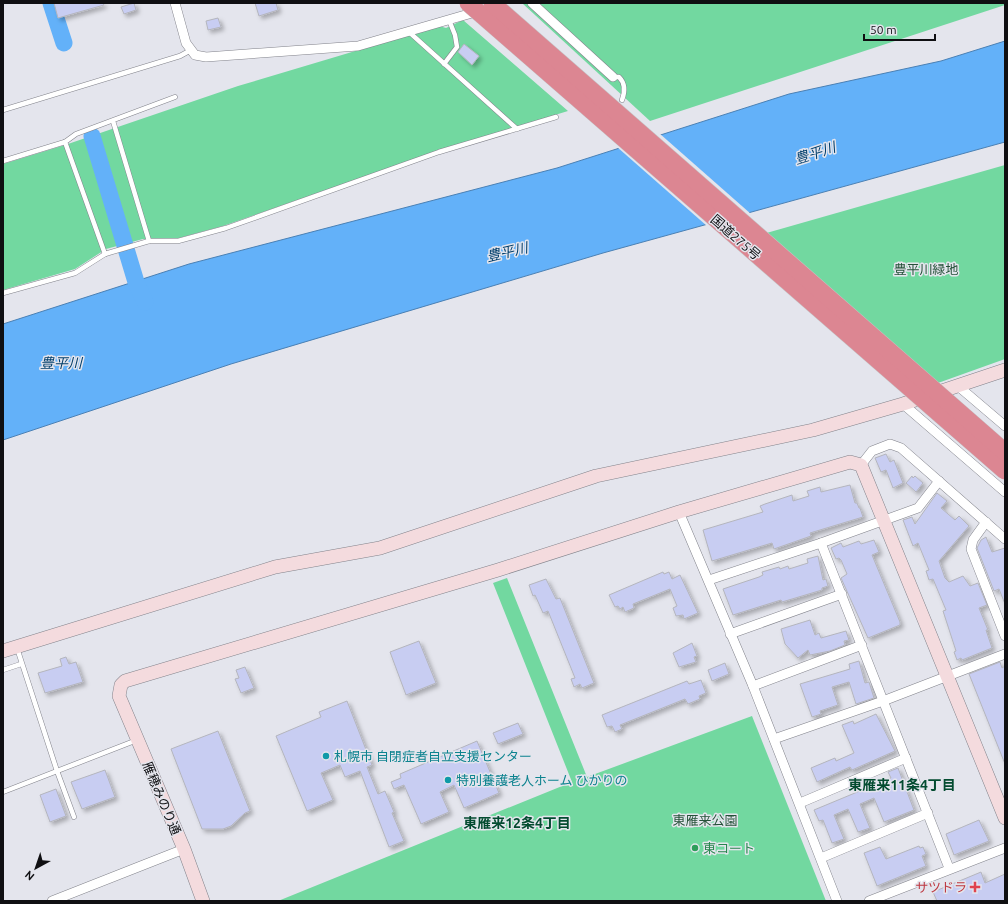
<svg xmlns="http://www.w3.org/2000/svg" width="1008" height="904" font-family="Ubuntu,'Noto Sans JP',sans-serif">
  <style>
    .green { fill: #72d8a0 }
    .water { fill: #63b1f9; stroke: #4a80b4 }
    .pier { fill: #e4e5ed }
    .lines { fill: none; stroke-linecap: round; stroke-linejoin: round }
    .river { stroke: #63b1f9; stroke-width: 17 }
    .building { fill: #c8cdf2; stroke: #b4b5bd; filter: url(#shadow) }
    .lane-casing { stroke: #82838b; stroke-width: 5.5 }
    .street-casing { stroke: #82838b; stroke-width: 10 }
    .secondary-casing { stroke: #82838b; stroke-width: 14 }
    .lane { stroke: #fff; stroke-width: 4.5 }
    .street { stroke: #fff; stroke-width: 9 }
    .secondary { stroke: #f4dbde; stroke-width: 13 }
    .highway-bridge-casing { stroke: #c5c5c6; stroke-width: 18; stroke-linecap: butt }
    .highway-bridge { stroke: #dc8692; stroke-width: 17 }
    .culture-dot { fill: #0f9aa8; stroke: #e4e5ed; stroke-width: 1.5 }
    .leisure-dot { fill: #2e9e5b; stroke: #e4e5ed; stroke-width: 1.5 }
    .health-dot { fill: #e0444e; stroke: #e4e5ed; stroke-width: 1.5 }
    .labels { text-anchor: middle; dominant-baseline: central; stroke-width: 3; stroke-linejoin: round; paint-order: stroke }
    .street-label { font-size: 13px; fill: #0f0f12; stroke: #e4e5ed }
    .park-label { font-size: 13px; fill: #255139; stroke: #e4e5ed }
    .culture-label { font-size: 13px; fill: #0d838f; stroke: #e4e5ed; text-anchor: start }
    .leisure-label { font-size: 13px; fill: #27864d; stroke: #e4e5ed; text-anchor: start }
    .health-label { font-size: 13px; fill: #be3a42; stroke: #e4e5ed; text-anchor: end }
    .water-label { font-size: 14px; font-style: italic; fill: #003e6b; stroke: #e4e5ed }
    .neighbourhood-label { font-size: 14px; font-weight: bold; fill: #034b30; stroke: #e4e5ed }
  </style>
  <defs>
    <filter id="shadow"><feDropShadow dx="3" dy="3" stdDeviation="2" flood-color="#0004"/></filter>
  </defs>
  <rect width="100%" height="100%" fill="#e4e5ed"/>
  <g class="green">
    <path d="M522 3H1005V5L650 121Z"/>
    <path d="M463 20 568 111 440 150 223 226 179 238 143 239 106 249 75 269 3 290V164L65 145 238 86 439 26 446 28Z"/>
    <path d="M1005 165V359L938 383 763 234Z"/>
    <path d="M507 578 587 777 752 716 826 901H278L572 782 493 583Z"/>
  </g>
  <path class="water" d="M1005 41V142L603 253 231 364 3 440V324L189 264 557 168 789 94 941 61Z"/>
  <path class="pier" d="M659 133 751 214 707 226 617 147Z"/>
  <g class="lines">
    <g class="river">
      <path d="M51 3 64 43"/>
      <path d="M92 136 136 282 145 302"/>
    </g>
  </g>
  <g class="building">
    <path d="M54 3H103L104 5 58 18Z"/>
    <path d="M134 3 136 10 124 14 121 7Z"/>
    <path d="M255 3H276L278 10 259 16Z"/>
    <path d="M218 18 221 27 208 30 206 21Z"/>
    <path d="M464 44 479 56 472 65 458 52Z"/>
    <path d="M886 454 890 462 894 460 903 483 893 488 886 470 881 472 875 458Z"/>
    <path d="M912 476 913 478 915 476 923 483 916 492 906 483Z"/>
    <path d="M850 485 855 503H857L859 508H860L863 517 810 533 811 536 774 549 772 543 712 561 703 530 763 512 760 506 765 504 792 495 793 501 809 496 807 491 820 487 821 492Z"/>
    <path d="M937 493 947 501 941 508 955 520 959 516 969 526 939 561 945 578 949 582 963 576 970 586 978 583 987 605 979 608 988 630H986L992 648 962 660 961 658 957 660 954 652 956 651 943 611 946 610 933 579 929 580 926 571 929 570 918 543 913 546 903 520 912 517 915 524Z"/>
    <path d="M986 537 992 552 1005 548V604L999 589 994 591 977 548 981 540Z"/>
    <path d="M874 540 879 552 872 555 900 622V625L868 638 841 578 847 574 841 560 839 558 836 559 831 548 841 543 843 547 859 541 861 544Z"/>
    <path d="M818 556 823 580 826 579 828 586 822 588V590L782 602 781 600 733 615 723 589 759 577 763 575 762 572 779 567 780 569 788 566 789 569 808 563 807 559Z"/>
    <path d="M663 572 664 574 669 572 672 579 680 575 698 613 684 619 683 615 676 616 673 608 677 606 670 589 633 604 634 608 625 612 623 607 620 609 618 606 615 607 609 595Z"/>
    <path d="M546 579 556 599 560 598 594 683 582 688 580 684 574 687 571 679 575 678 548 611 543 613 535 595 533 596 529 585Z"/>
    <path d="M810 620 815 635 819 633 821 638 846 631 849 640 844 641 845 645 830 651 810 655 808 650 798 658 785 644 781 629Z"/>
    <path d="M419 641 436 683 406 695 390 652Z"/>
    <path d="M692 643 697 656 694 657 696 662 679 667 673 653Z"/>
    <path d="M66 657 69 664 76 662 83 682 45 693 38 673 62 666 60 659Z"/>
    <path d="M859 661 865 683 869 682 874 698 856 704 849 682 832 687 838 705 820 711 821 714 812 717 800 684 850 669 849 664Z"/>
    <path d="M1000 662 1002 668 1005 666V764L969 674Z"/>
    <path d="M725 663 729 674 712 681 708 670Z"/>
    <path d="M245 667 254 688 241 693 235 679 239 678 236 670Z"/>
    <path d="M701 680 706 693 699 696 700 699 688 704 685 699 620 725 622 729 615 732 612 726 607 727 602 715 687 681 689 684Z"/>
    <path d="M347 701 372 765 367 767 378 794 385 791 394 812 392 813 404 841 389 847 360 771 345 777 340 765 321 773 333 800 307 811 276 736 321 717 319 712Z"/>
    <path d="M876 714 895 751 852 770 850 767 817 782 811 768 835 758 836 761 854 753 842 725 853 721 854 724Z"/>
    <path d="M518 723 523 734 498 744 493 733Z"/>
    <path d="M218 731 250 811 245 813 231 826 223 829H202L171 749Z"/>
    <path d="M477 741 499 793 464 808 454 785 440 792 449 812 421 824 404 785 394 789 391 782 401 778 400 774Z"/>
    <path d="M898 768 914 810 884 822 874 798 860 804 870 828 858 832 848 809 834 815 844 839 832 843 823 820 819 821 814 810 891 778 888 772Z"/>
    <path d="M105 770 115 797 82 809 71 782Z"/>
    <path d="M56 789 66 816 50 822 40 795Z"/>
    <path d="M979 820 989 841 954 855 946 834Z"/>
    <path d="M919 846 920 848 923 847 926 854 922 856 926 866 877 886 864 853 880 847 886 859Z"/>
    <path d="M981 872 985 883 1005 874V901H937L933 892Z"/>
  </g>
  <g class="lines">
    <defs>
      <g id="lane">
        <path d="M409 32 517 129"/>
        <path d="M444 64 457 47 455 35 449 20"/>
        <path d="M613 77H619C625 83 625 92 622 100"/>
        <path d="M3 110 180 56 191 50"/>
        <path d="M113 121 149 241 105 254 65 142 76 134 175 97"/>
        <path d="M3 161 65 142"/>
        <path d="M149 241H178L226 228 439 152 556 117"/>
        <path d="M3 293 75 273 105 254"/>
        <path d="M17 648 57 771 74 817"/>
        <path d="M3 670 21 664"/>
        <path d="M3 792 137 740"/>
      </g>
      <g id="street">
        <path d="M175 3 186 43 195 55 206 57 358 46 479 11"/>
        <path d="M532 3 613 77"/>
        <path d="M958 386 1005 426"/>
        <path d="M903 404 1005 492"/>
        <path d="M861 465 872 451 890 444 901 448 1005 539"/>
        <path d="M679 512 753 686 837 901"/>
        <path d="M986 522 973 540 971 549 1005 636"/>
        <path d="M821 543 949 868"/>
        <path d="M709 580 821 543 918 508 939 481"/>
        <path d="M730 634 842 594"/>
        <path d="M753 686 862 645"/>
        <path d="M774 739 883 701 1005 654"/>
        <path d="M800 803 906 758"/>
        <path d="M821 858 928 813"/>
        <path d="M52 901 184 849"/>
        <path d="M869 901 1005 848"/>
      </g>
      <g id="secondary">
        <path d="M3 651 275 567 380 548 596 476 813 430 903 404 1005 370"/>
        <path d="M203 901 184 849 119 696 121 685 125 681 498 570 679 512 850 462 861 465 1005 818"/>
      </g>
    </defs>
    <use href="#lane" class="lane-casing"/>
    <use href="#street" class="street-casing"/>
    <use href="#secondary" class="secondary-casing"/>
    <use href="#lane" class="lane"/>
    <use href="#street" class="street"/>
    <use href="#secondary" class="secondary"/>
    <defs>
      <g id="highway-bridge">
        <path d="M468 3 1005 471"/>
        <path d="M492 3 1005 452"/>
      </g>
    </defs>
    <use href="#highway-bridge" class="highway-bridge-casing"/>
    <use href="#highway-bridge" class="highway-bridge"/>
  </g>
  <g class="culture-dot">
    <circle cx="326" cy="756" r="4"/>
    <circle cx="448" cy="780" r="4"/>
  </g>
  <circle class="leisure-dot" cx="695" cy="848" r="4"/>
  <path class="health-dot" d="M973 881h4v4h4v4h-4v4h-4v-4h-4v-4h4z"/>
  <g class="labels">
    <g class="street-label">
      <text transform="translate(736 237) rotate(41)">国道275号</text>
      <text transform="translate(162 798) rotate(67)">雁穂みのり通</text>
    </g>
    <g class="park-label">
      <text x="926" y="269">豊平川緑地</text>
      <text x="705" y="820">東雁来公園</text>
    </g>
    <g class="culture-label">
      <text x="334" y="756">札幌市 自閉症者自立支援センター</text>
      <text x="456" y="780">特別養護老人ホーム ひかりの</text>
    </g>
    <g class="leisure-label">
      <text x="703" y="848">東コート</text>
    </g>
    <g class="health-label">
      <text x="967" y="887">サツドラ</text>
    </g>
    <g class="water-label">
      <text transform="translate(815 153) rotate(-18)">豊平川</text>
      <text transform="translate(507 252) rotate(-13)">豊平川</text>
      <text x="61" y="363">豊平川</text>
    </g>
    <g class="neighbourhood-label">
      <text x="902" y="785">東雁来11条4丁目</text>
      <text x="517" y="823">東雁来12条4丁目</text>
    </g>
  </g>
  <rect width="1008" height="904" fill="none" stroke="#0f0f12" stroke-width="8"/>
  <g transform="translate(36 868) rotate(220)" stroke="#e4e5ed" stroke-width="3" paint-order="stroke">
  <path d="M0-3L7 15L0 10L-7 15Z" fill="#0f0f12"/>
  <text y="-6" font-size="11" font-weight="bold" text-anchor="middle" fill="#0f0f12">N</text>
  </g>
  <path d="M864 34v6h71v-6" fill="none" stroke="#0f0f12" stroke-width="2"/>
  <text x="870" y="34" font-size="12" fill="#0f0f12" stroke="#e4e5ed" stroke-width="3" paint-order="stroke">50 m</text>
</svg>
